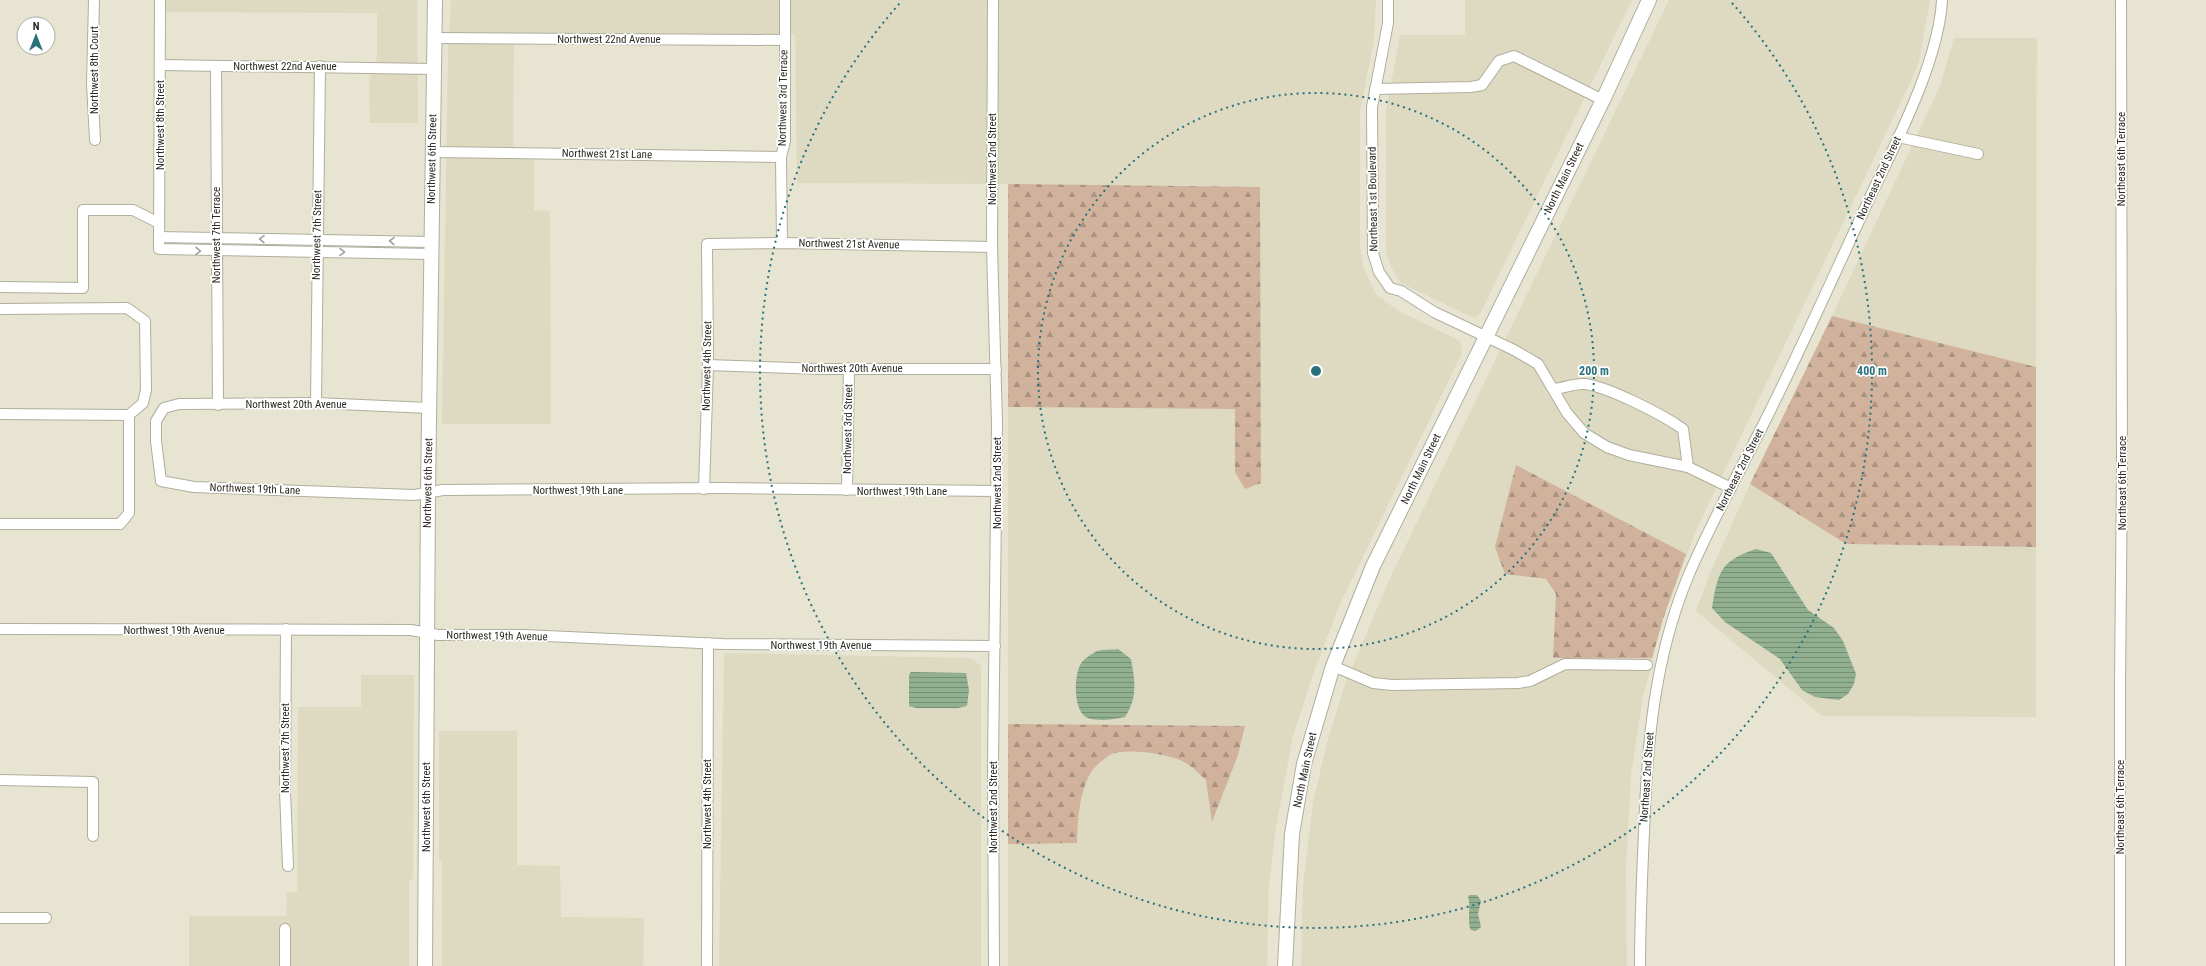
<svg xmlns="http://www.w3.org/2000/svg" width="2206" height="966" font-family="'Roboto Condensed',sans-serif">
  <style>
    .built { fill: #dddac1 }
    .forest { fill: url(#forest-firs) }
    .water { fill: url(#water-rules) }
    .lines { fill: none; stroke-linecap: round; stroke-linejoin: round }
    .street-casing { stroke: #b0ae9c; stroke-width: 12 }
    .secondary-casing { stroke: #b0ae9c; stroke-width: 16 }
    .street { stroke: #fff; stroke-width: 10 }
    .secondary { stroke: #fff; stroke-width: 14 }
    .oneway { stroke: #a09f9c }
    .ring { fill: none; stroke: #29717c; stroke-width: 2; stroke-dasharray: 2 4 }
    .labels { text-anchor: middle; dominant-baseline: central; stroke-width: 3.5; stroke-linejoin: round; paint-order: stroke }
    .street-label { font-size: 11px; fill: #2b2a23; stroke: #fff }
    .centre { fill: #29717c; stroke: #fff; stroke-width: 2 }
    .ring-label { font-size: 12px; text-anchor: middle; font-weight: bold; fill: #29717c; stroke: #fff; stroke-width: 3.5; stroke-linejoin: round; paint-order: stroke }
  </style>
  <defs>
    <pattern id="forest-firs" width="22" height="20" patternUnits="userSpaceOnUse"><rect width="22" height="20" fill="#d1b39d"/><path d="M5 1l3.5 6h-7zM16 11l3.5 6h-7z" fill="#aa9280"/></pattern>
    <pattern id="water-rules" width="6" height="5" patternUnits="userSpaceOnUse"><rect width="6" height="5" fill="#90b08f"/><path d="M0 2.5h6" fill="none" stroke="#768f74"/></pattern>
  </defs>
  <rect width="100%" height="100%" fill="#e7e4d2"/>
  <g class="built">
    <path d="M166 0H417L418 123H370L369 79 377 57V13L165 12Z"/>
    <path d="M451 0H1376L1374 40 1360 111V247L1363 267 1376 294 1397 310 1460 341 1462 353 1340 604 1314 672 1293 736 1276 827 1269 885 1267 966H1008V184L797 183 795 35 514 33 513 147 534 160V210L550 211 551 424H442L448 52Z"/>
    <path d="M1465 0H1632L1481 312 1476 317H1471L1401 283 1392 269 1387 256 1386 244V111L1400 35H1465Z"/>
    <path d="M1669 0H1930L1919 62 1910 83 1698 526 1663 619 1643 697 1631 774 1626 869 1627 966H1301L1303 885 1313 803 1326 746 1345 684 1391 576Z"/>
    <path d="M1954 38H2037L2036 367 1832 316 1940 86Z"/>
    <path d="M1750 484 1846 544 2036 547V717L1822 716 1696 611 1709 575Z"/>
    <path d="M724 653 971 658 981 666V966H719Z"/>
    <path d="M361 675H414L413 879 409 880V966H189V916H286L287 892H297L298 707H361Z"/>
    <path d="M439 731H517V865L560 866 561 917 644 918 643 966H442V860H439Z"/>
  </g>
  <g class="forest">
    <path d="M1008 184 1260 187 1261 483 1245 489 1235 472V409L1008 407Z"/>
    <path d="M1832 316 2036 367V547L1846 544 1750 484Z"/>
    <path d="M1516 465 1686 554 1663 619 1652 658H1553L1556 594 1546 579 1505 574 1495 547Z"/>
    <path d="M1008 724 1245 726 1238 755 1212 822 1206 780C1199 774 1192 766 1184 762 1168 754 1129 748 1112 754 1107 756 1094 767 1091 772 1079 793 1078 819 1077 843L1008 844Z"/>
  </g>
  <g class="water">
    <path d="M1756 549 1771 553 1808 610 1834 628 1843 641 1856 674 1854 684 1848 694 1839 700 1815 697 1802 690 1780 659 1725 622 1712 608C1718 572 1720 561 1756 549Z"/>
    <path d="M1118 649 1131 659C1135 682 1138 697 1125 717 1113 719 1100 722 1088 718 1073 713 1073 673 1082 662 1084 659 1093 653 1097 651 1103 649 1112 650 1118 649Z"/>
    <path d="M911 672 966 673 969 690 967 706 958 708H916L909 706V675Z"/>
    <path d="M1470 895H1477L1481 901 1478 914 1481 927 1476 931 1471 930C1467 925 1471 905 1468 896Z"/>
  </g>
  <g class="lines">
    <defs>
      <g id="street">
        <path d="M94 0 92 84 95 140"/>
        <path d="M160 0 159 249 431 254"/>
        <path d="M993 0 992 247 997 424 993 763 994 966"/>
        <path d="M1388 0V23L1372 107 1373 253 1379 272 1390 288 1401 291 1434 312 1514 350 1538 364 1567 413 1584 433 1607 447 1629 455 1688 467 1731 488"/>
        <path d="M434 38 784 40"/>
        <path d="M160 65 434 69"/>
        <path d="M216 66 218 405"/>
        <path d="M1375 89 1471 87 1482 85 1499 61 1514 56 1603 100"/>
        <path d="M1898 137 1978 154"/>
        <path d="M433 152 781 157"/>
        <path d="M159 237 431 242"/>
        <path d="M782 243 781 157 785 141V0"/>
        <path d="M0 287 83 288V210H133L159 223"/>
        <path d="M0 309 127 308 145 321 146 390 143 403 129 415V513L120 524H0"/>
        <path d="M708 365 822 369H996"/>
        <path d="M1554 389C1564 388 1575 383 1585 384 1609 387 1663 415 1683 429L1688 467"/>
        <path d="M316 403 320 66"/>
        <path d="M429 408 316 403 179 404 164 408 156 421V441L161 481 194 487 414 495 443 490 723 488 997 491"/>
        <path d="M0 414 129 415"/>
        <path d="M704 489 708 365 707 244 782 243 992 247"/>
        <path d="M847 490 849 368"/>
        <path d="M0 629 411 630 438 635H524L722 644 995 646"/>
        <path d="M286 629 285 791 288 866"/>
        <path d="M1333 666 1373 683 1392 685 1518 683 1530 681 1565 664 1647 665"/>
        <path d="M0 780 93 782V836"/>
        <path d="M0 918H46"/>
        <path d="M285 929V966"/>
        <path d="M707 966 708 643"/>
        <path d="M1640 966C1640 921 1642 877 1644 832 1647 745 1654 660 1687 579 1710 524 1740 471 1767 417 1804 343 1837 268 1872 193 1898 139 1939 59 1942 0"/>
        <path d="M2120 966V685L2122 471 2121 0"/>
      </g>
      <g id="secondary">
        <path d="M425 966 428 492 435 0"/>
        <path d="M1285 966 1292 834 1304 764 1333 666 1373 566 1603 100 1649 0"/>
      </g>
    </defs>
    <use href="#street" class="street-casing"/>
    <use href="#secondary" class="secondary-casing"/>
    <use href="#street" class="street"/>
    <use href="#secondary" class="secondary"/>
  </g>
  <defs><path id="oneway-chevron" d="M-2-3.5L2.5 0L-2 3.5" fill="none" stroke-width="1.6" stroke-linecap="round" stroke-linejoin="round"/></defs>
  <g class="oneway">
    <use href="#oneway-chevron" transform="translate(262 239) rotate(-179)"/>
    <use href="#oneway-chevron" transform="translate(392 241) rotate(-179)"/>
    <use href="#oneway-chevron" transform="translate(198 251) rotate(1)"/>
    <use href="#oneway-chevron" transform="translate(342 252) rotate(1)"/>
  </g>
  <g class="ring">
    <circle cx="1316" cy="371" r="278"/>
    <path d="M1732 3A556 556 0 1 1 900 3"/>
  </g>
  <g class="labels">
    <g class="street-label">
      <text x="609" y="39">Northwest 22nd Avenue</text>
      <text x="285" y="66">Northwest 22nd Avenue</text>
      <text transform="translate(94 70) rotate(-90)">Northwest 8th Court</text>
      <text transform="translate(783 98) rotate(-89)">Northwest 3rd Terrace</text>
      <text transform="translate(160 125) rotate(-90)">Northwest 8th Street</text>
      <text transform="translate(607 154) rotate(1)">Northwest 21st Lane</text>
      <text transform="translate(432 159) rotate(-89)">Northwest 6th Street</text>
      <text transform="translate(992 159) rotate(-90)">Northwest 2nd Street</text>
      <text transform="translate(2121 159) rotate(-90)">Northeast 6th Terrace</text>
      <text transform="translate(1564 178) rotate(-64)">North Main Street</text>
      <text transform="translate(1879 178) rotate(-65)">Northeast 2nd Street</text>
      <text transform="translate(1373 199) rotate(-91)">Northeast 1st Boulevard</text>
      <text transform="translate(216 235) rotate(-90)">Northwest 7th Terrace</text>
      <text transform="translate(317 235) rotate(-89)">Northwest 7th Street</text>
      <text transform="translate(849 244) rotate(1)">Northwest 21st Avenue</text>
      <text transform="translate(707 366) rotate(-89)">Northwest 4th Street</text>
      <text x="852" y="368">Northwest 20th Avenue</text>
      <text x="296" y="404">Northwest 20th Avenue</text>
      <text transform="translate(848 429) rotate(-89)">Northwest 3rd Street</text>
      <text transform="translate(1421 469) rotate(-64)">North Main Street</text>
      <text transform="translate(1740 470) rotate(-63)">Northeast 2nd Street</text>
      <text transform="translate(428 483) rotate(-89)">Northwest 6th Street</text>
      <text transform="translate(997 483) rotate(-90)">Northwest 2nd Street</text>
      <text transform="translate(2122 483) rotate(-90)">Northeast 6th Terrace</text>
      <text transform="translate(255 489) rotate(2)">Northwest 19th Lane</text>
      <text x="578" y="490">Northwest 19th Lane</text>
      <text x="902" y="491">Northwest 19th Lane</text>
      <text x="174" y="630">Northwest 19th Avenue</text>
      <text transform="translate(497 636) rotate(1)">Northwest 19th Avenue</text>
      <text x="821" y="645">Northwest 19th Avenue</text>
      <text transform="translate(285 748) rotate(-90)">Northwest 7th Street</text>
      <text transform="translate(1305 770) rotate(-78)">North Main Street</text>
      <text transform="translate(1647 777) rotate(-86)">Northeast 2nd Street</text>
      <text transform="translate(707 804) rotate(-90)">Northwest 4th Street</text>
      <text transform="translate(426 807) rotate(-90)">Northwest 6th Street</text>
      <text transform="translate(993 807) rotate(-90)">Northwest 2nd Street</text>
      <text transform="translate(2120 807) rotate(-90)">Northeast 6th Terrace</text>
    </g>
  </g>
  <circle cx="1316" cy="371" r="6" class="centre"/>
  <g class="ring-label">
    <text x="1594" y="375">200 m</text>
    <text x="1872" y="375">400 m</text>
  </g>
  <g transform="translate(36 36)"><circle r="19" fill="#ffffff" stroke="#aaaaa7"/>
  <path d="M0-3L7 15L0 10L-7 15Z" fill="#29717c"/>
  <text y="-6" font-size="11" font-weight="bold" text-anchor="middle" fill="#2b2a23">N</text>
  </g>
</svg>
